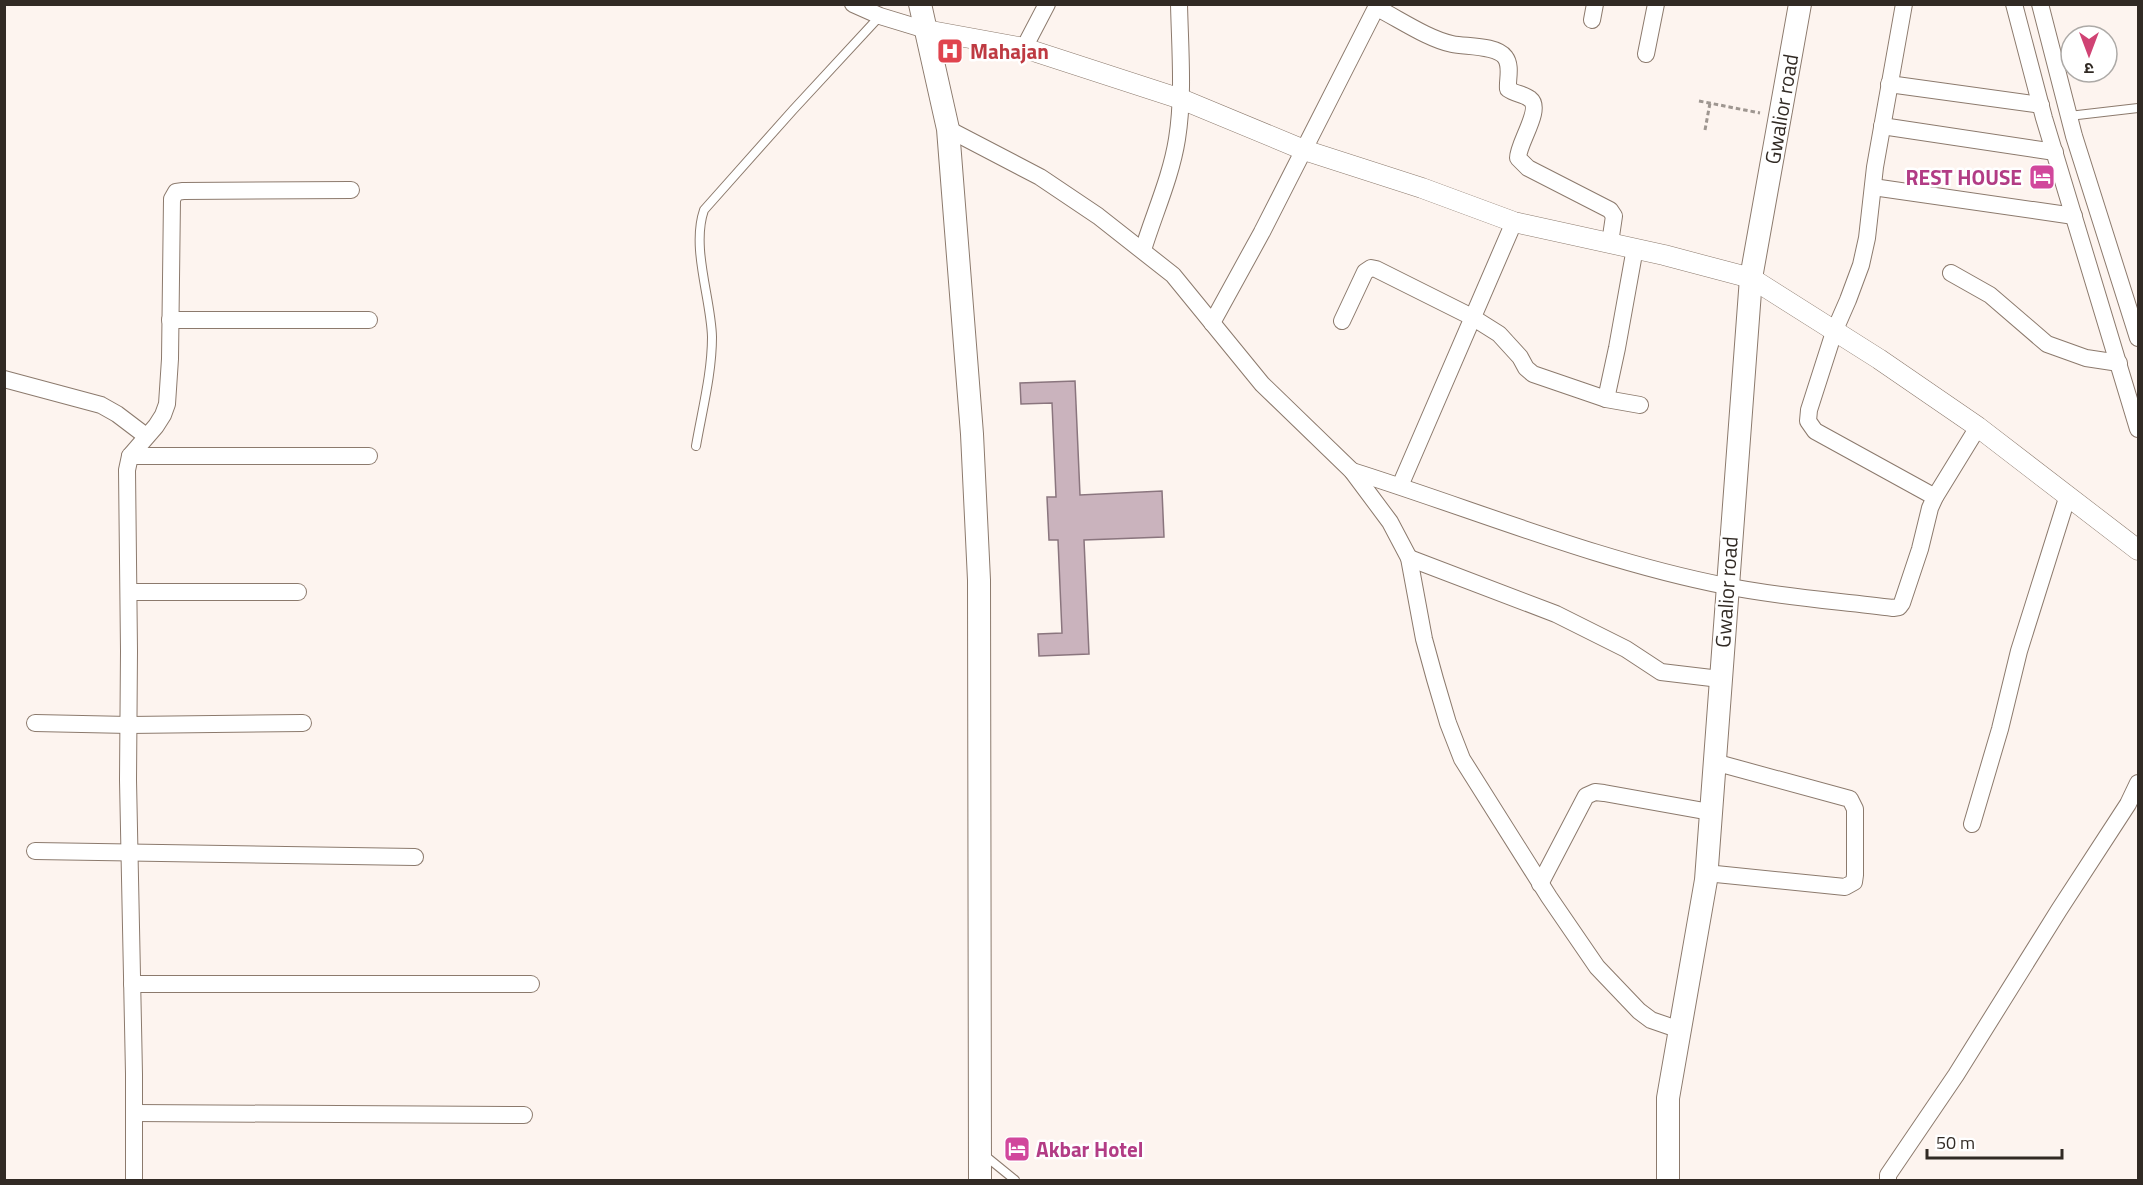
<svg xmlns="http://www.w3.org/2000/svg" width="2143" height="1185" font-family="'Titillium Web','Noto Sans Devanagari',sans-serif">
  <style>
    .building { fill: #cab3bd; stroke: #8a757e; stroke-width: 1.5 }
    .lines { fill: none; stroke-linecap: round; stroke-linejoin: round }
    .service-casing { stroke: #8c7a6d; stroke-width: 10 }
    .minor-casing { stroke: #8c7a6d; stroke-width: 18 }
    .tertiary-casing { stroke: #8c7a6d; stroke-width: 21 }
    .secondary-casing { stroke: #8c7a6d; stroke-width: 24 }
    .path { stroke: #9e9690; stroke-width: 3; stroke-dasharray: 4.5 3; stroke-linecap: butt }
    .service { stroke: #fff; stroke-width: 8 }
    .minor { stroke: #fff; stroke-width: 16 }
    .tertiary { stroke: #fff; stroke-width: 20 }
    .secondary { stroke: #fff; stroke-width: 22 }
    .labels { text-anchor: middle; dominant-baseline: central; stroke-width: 5; stroke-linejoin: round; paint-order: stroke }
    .health-label { font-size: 21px; font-weight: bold; fill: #be3a42; stroke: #fff; text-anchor: start }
    .street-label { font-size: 21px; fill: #312a24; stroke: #fff }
    .hotel-label { font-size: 21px; font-weight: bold; fill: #b23c85; stroke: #fff; text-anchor: end }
  </style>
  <rect width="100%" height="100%" fill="#fdf4ef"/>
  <path class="building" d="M1075 381 1080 495 1162 491 1164 537 1084 540 1089 654 1039 656 1038 634 1062 633 1058 540H1049L1047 497H1056L1052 403 1021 404 1020 383Z"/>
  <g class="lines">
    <defs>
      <g id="service">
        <path d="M2069 116 2138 108"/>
        <path d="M696 446C702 411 712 373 712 337 711 298 691 248 704 210L793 110 880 16"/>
        <path d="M983 1154 1015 1180"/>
      </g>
      <g id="minor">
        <path d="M853 4 880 16 926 30"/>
        <path d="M1904 4 1875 167 1867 238 1861 265 1848 300 1834 332 1809 410 1808 421 1815 431 1935 497"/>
        <path d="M2014 4 2044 118 2138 429"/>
        <path d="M2040 4 2074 136 2138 338"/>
        <path d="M1377 8C1399 19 1428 39 1452 44 1466 47 1496 45 1505 57 1512 66 1507 80 1508 89 1515 94 1524 94 1530 99 1543 109 1518 143 1518 158L1528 168 1610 210 1614 216 1610 243"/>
        <path d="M1592 20 1595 4"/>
        <path d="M1024 48 1047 4"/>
        <path d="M1646 54 1656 4"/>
        <path d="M1889 84 2041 105"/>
        <path d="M1882 126 2055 152"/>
        <path d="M948 129 1040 177 1098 216 1173 275 1262 384 1352 471 1390 522 1409 558 1424 639 1435 679 1448 723 1462 759 1549 897 1597 967 1639 1011 1651 1020 1680 1030"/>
        <path d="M1873 187 2074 216"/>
        <path d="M1143 250C1154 214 1171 177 1177 139 1184 95 1180 49 1179 4"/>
        <path d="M1951 273 1990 295 2047 344 2086 358 2119 363"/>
        <path d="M170 320H369"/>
        <path d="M1342 321 1365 272 1371 268 1376 269 1472 317 1499 334 1520 357 1526 368 1533 374 1606 399 1640 405"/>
        <path d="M1212 323 1262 232 1378 4"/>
        <path d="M4 379 101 405 117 414 146 436"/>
        <path d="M1606 399 1617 348 1635 248"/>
        <path d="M130 456H369"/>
        <path d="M1352 471C1476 510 1598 561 1726 586 1779 597 1839 601 1893 608L1899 607 1902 603 1920 549 1930 508 1935 497 1978 427"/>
        <path d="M1400 486 1514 222"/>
        <path d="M1409 558 1556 614 1626 649 1661 672 1720 679"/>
        <path d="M129 592H298"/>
        <path d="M35 723 129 725 303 723"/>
        <path d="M1972 824 2000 729 2019 651 2068 495"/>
        <path d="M35 851 415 857"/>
        <path d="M1706 873 1845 887 1854 882 1855 875V809L1850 799 1714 762"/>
        <path d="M1540 884 1586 796 1595 792 1604 793 1710 812"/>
        <path d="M132 984H531"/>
        <path d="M134 1113 524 1115"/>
        <path d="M134 1180V1074L128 780 129 651 127 470 130 456 156 426 163 415 167 404 170 359 172 199 176 192 183 191 351 190"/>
        <path d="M1888 1180V1175L1956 1075 2059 910 2128 804 2138 783"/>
      </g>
      <path id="tertiary" d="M926 30 1024 48 1181 99 1304 150 1422 188 1514 222 1664 255 1751 278 1879 359 1978 427 2138 550"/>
      <g id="secondary">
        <path d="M920 4 948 129 972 434 979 580 980 1180"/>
        <path d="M1668 1180V1098L1706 880 1751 278 1800 4"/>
      </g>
    </defs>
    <use href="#service" class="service-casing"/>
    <use href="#minor" class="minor-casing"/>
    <use href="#tertiary" class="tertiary-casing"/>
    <use href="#secondary" class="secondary-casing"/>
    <g class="path">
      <path d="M1699 101 1760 113"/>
      <path d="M1705 130 1710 103"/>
    </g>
    <use href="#service" class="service"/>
    <use href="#minor" class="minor"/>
    <use href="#tertiary" class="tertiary"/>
    <use href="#secondary" class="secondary"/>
  </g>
  <defs>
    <symbol id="hospital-square" viewBox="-11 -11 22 22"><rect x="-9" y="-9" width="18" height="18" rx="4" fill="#e0444e" stroke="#fff"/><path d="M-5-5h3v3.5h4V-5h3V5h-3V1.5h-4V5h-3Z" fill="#fff"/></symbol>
    <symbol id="hotel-square" viewBox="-11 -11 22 22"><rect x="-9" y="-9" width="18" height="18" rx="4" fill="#d1479c" stroke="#fff"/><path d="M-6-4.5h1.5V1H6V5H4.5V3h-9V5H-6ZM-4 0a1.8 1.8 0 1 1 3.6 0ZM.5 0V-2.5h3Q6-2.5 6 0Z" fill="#fff"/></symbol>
  </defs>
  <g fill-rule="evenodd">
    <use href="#hospital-square" x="935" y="36" width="30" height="30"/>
    <use href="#hotel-square" x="2027" y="162" width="30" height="30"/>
    <use href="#hotel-square" x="1002" y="1134" width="30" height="30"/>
  </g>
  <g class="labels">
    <g class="health-label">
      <text x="970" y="51">Mahajan</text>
    </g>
    <g class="street-label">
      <text transform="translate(1781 109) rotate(-80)">Gwalior road</text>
      <text transform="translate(1726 592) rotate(-86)">Gwalior road</text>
    </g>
    <g class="hotel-label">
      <text x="2022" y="177">REST HOUSE</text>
      <text x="1036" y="1149" text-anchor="start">Akbar Hotel</text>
    </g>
  </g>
  <rect width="2143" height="1185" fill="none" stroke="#312a24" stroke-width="12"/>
  <g transform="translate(2089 54) rotate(180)"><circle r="28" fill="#ffffff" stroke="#adaaa7" stroke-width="1.5"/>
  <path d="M0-4.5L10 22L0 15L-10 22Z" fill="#d04374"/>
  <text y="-9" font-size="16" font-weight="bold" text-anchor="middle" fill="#312a24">उ</text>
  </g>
  <path d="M1927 1149v9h135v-9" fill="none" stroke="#312a24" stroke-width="3"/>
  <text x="1936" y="1149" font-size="18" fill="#312a24" stroke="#ffffff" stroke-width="4.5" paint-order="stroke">50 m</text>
</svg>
